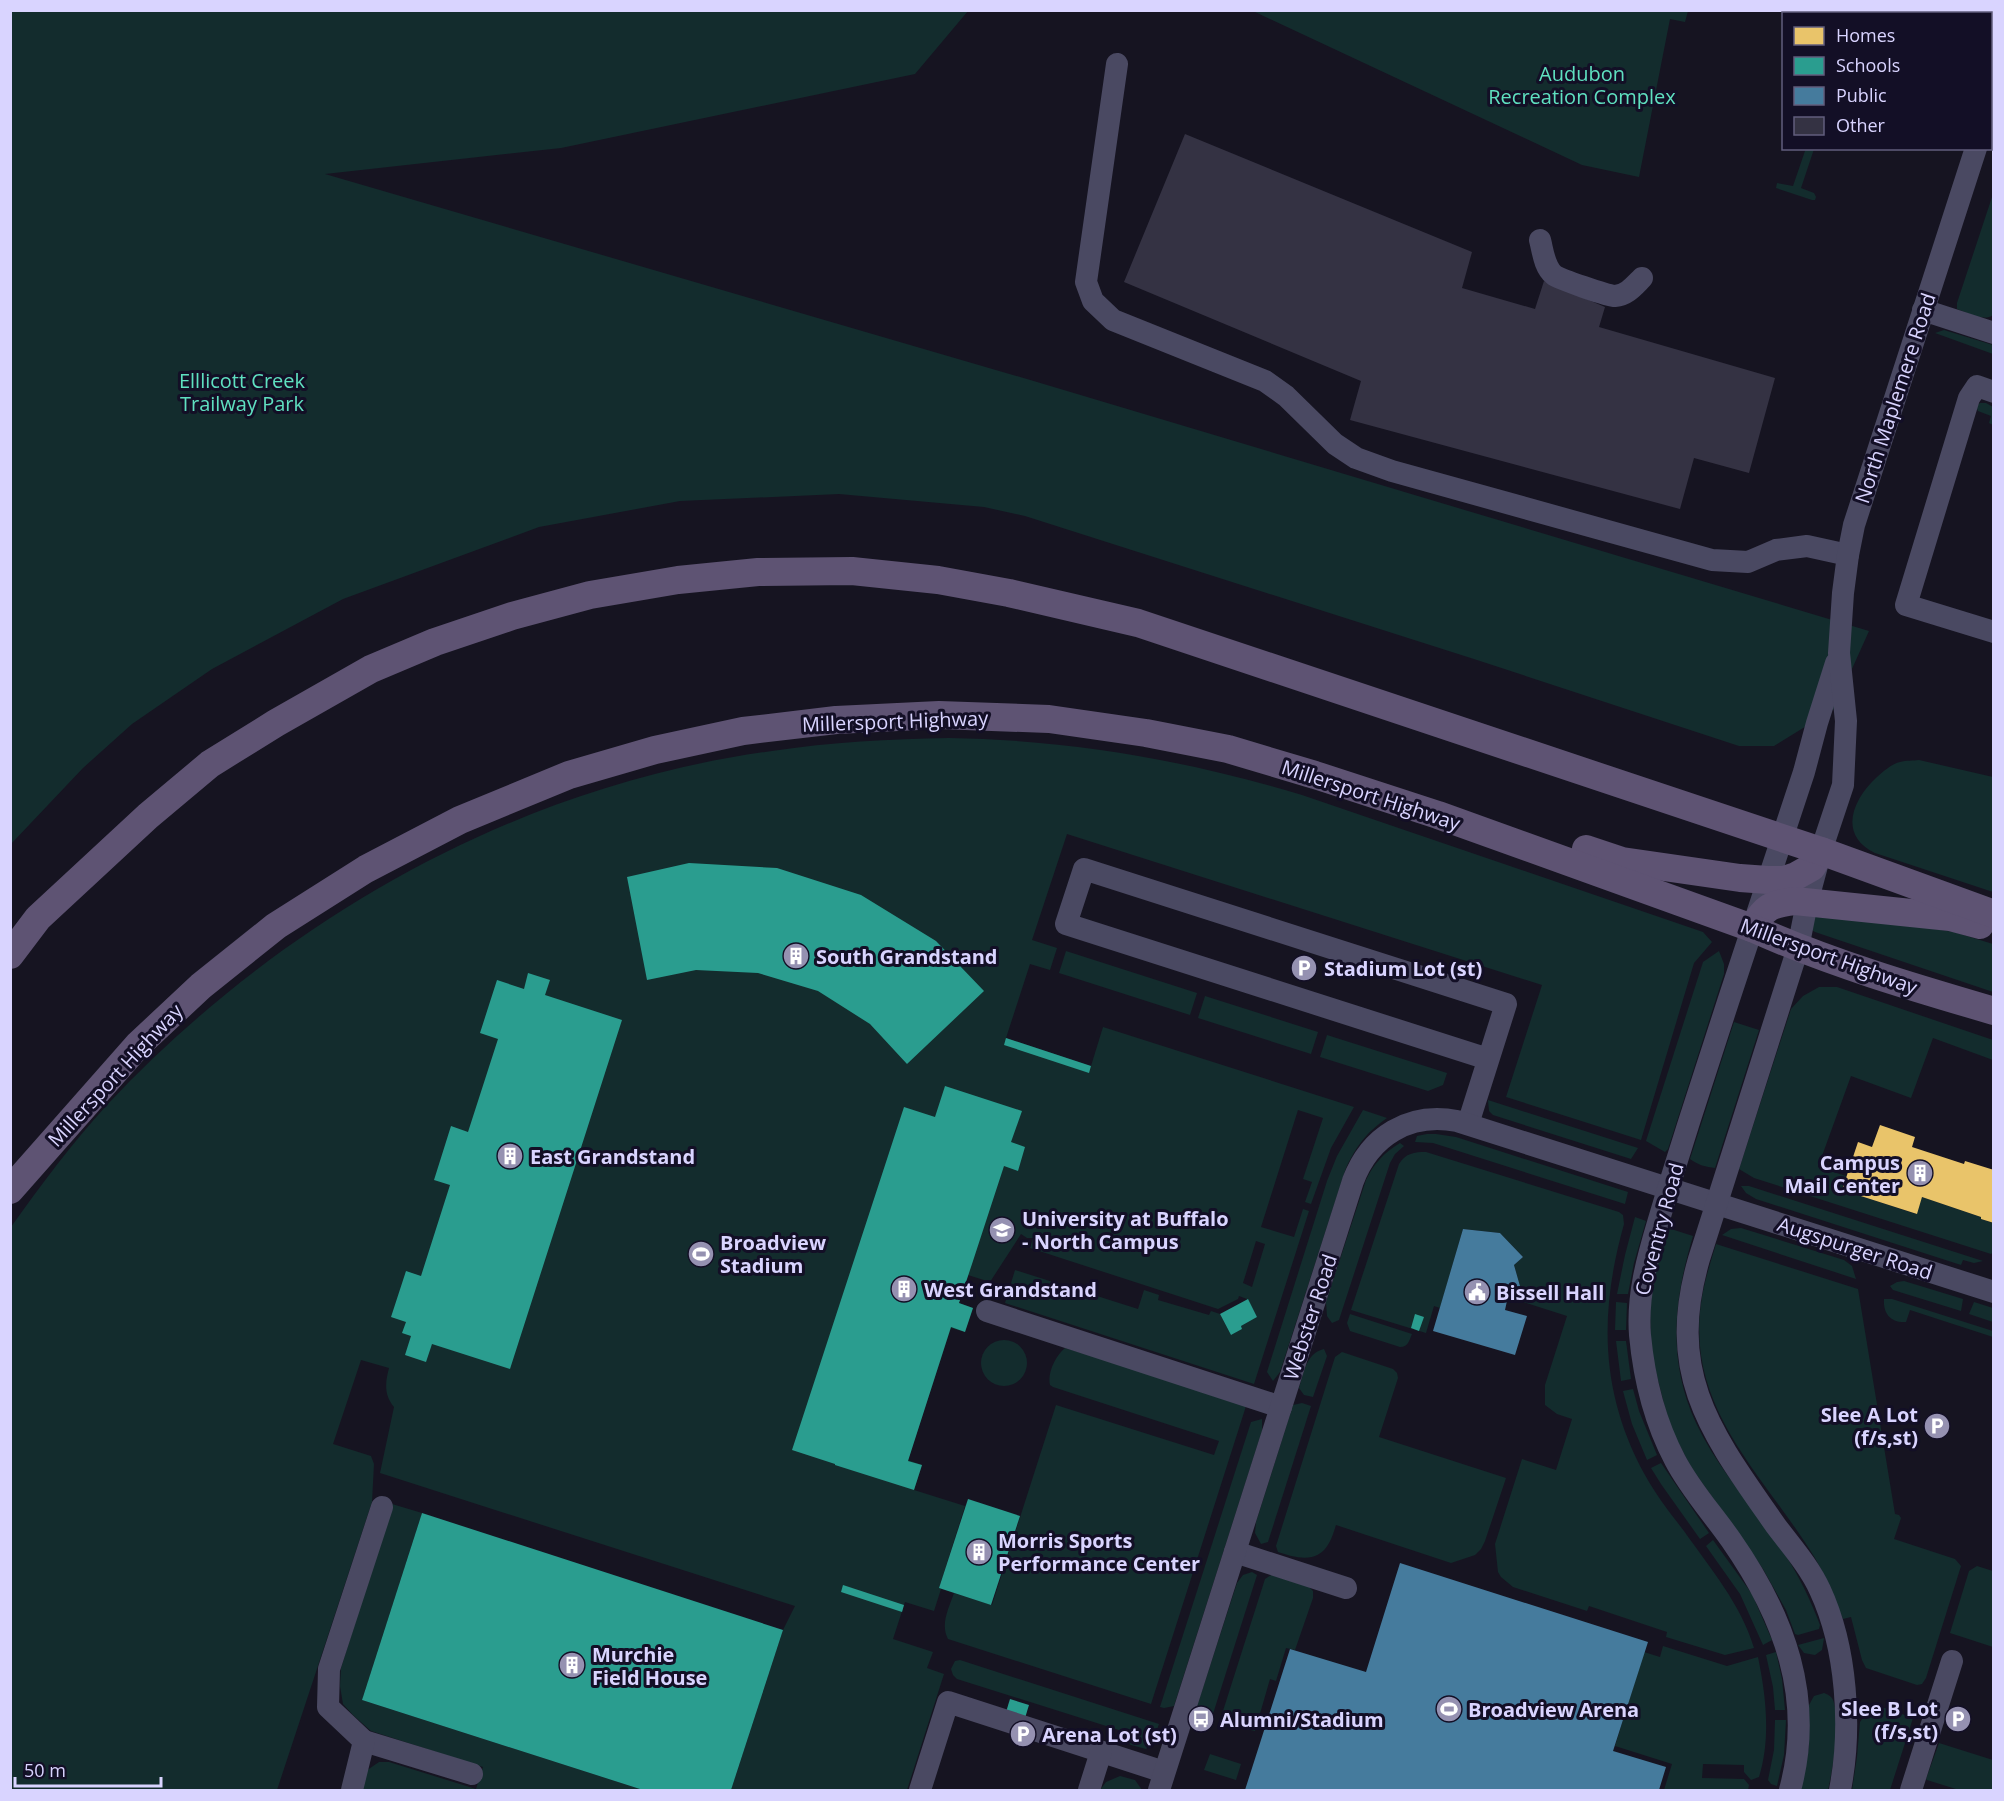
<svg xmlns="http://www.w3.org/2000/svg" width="2004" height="1801" font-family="'Open Sans',sans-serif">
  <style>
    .green { fill: #132c2d; fill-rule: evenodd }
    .homes { fill: #e9c46a }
    .schools { fill: #2a9d8f }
    .public { fill: #457b9d }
    .building { fill: #343243 }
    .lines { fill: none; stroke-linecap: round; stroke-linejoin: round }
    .minor { stroke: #4a4962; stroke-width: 22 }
    .major { stroke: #5e5373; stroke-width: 28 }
    .labels { text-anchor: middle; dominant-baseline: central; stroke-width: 6; stroke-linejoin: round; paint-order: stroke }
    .park-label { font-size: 20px; fill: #5fe0c0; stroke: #130f26 }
    .street-label { font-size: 20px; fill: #d9d4ff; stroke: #130f26 }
    .poi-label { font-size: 20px; font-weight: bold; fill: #d9d4ff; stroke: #130f26; text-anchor: start }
  </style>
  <rect width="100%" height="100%" fill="#161421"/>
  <g class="green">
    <path d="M10 11H968L915 74 561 148 325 174 1037 382 1869 631 1834 709 1774 746H1739L1477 660 1025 516 984 507 839 494 680 501 539 527 343 599 212 669 132 724 83 768 11 844Z"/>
    <path d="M1253 11 1688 10V11L1685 22 1670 19 1639 177 1582 165Z"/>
    <path d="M1806 148 1814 149 1801 188 1814 193 1816 197 1815 200H1812L1776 188 1777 183 1793 186Z"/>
    <path d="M1993 194V315C1984 322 1968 313 1957 309V303Z"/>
    <path d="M1944 330 1993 345V354L1935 333Z"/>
    <path d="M1980 403H1986L1993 407V425L1989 423 1991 416 1978 411 1976 406Z"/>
    <path d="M949 738C1070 740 1186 760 1302 795L1703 932 1712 942 1694 963 1641 1140 1506 1097 1542 985 1067 834 1032 940 1057 948 1050 970 1030 964 1006 1038 1091 1066 1103 1027 1354 1107 1331 1148 1311 1204 1305 1202 1312 1182 1303 1179 1323 1118 1298 1110 1261 1227 1294 1237 1303 1209 1309 1211 1254 1384 1005 1303 1015 1270 1138 1309 1144 1290 1159 1295 1158 1300 1209 1315 1211 1311 1220 1314 1231 1335 1242 1329 1241 1326 1257 1317 1247 1299 1239 1296 1238 1299 1218 1309 1030 1248 1033 1238H1027L1021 1234 990 1282 968 1275 959 1303 973 1308 965 1332 951 1328 908 1460 922 1465 914 1490 965 1506 939 1588 941 1589 934 1611 905 1602 893 1639 933 1652 927 1668 944 1674 907 1790H731L783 1630 795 1606 380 1473 394 1407C384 1395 385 1383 389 1368L361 1360 333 1444 371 1456 374 1464 372 1502 277 1790H11V1227C41 1185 72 1143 107 1105 281 919 518 785 772 751 831 742 890 739 949 738ZM1256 1241 1265 1244 1252 1287 1243 1283Z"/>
    <path d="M1919 760 1993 777V892L1875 853C1838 835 1852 800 1877 777 1883 772 1891 764 1900 762 1906 760 1913 761 1919 760Z"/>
    <path d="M1816 911 1954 932 1993 944V992L1815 932 1809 928Z"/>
    <path d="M1066 951 1197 993 1190 1015 1059 973Z"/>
    <path d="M1719 951 1724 964V974L1668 1149 1665 1152 1646 1141 1703 962Z"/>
    <path d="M1819 987H1837L1993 1040V1060L1933 1038 1911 1098 1851 1076 1818 1167 1846 1176 1842 1190 1916 1214 1922 1197 1981 1217V1219L1993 1223V1252L1991 1254 1754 1178 1739 1169 1791 1009 1803 996Z"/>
    <path d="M1205 996 1318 1032 1311 1054 1198 1018Z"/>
    <path d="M1734 1022 1759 1030 1715 1168C1706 1167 1698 1165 1690 1159Z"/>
    <path d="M1327 1035 1447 1073 1443 1085 1428 1091 1320 1057Z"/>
    <path d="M1488 1100 1638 1148 1631 1159 1493 1115 1489 1111Z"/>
    <path d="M1363 1110 1387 1118C1366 1133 1357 1145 1346 1168L1280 1372 1273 1381 1267 1372 1327 1181 1337 1156Z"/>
    <path d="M1427 1134H1436L1456 1137 1628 1192 1625 1204 1433 1143 1415 1142 1417 1136Z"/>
    <path d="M1400 1143 1404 1146 1395 1154 1390 1163 1339 1320 1332 1323 1327 1316 1326 1302 1366 1180C1374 1163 1384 1153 1400 1143Z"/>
    <path d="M1426 1152 1619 1212 1623 1215 1624 1224C1599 1313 1600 1393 1645 1475 1656 1495 1670 1513 1684 1531 1710 1568 1741 1604 1754 1648L1725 1655 1666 1637 1667 1632 1589 1606 1587 1611 1513 1587 1501 1577 1498 1572 1495 1544 1522 1459 1556 1470 1572 1419 1557 1414 1545 1405V1385L1567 1316 1508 1297 1510 1287 1520 1286 1514 1265 1523 1257 1500 1233 1463 1229 1440 1308 1434 1306 1426 1333 1351 1310 1399 1164C1406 1153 1414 1152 1426 1152Z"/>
    <path d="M1741 1186H1749L1983 1261 1974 1263 1963 1260 1961 1265 1756 1199 1746 1193Z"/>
    <path d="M1635 1217 1646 1221 1634 1263 1628 1294H1617L1625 1255Z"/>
    <path d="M1668 1228 1693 1236C1674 1300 1667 1360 1696 1423 1719 1472 1758 1511 1786 1556 1800 1578 1811 1601 1820 1625L1819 1629 1798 1635 1795 1634 1786 1610 1763 1569 1691 1467 1670 1427 1651 1353 1650 1307 1657 1265Z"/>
    <path d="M1741 1228 1844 1260 1852 1266 1856 1279 1722 1235 1731 1229Z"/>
    <path d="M1716 1244 1858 1289 1895 1514 1899 1515 1901 1518 1894 1539 1955 1559 1961 1566 1926 1678 1922 1684 1917 1685 1866 1668 1862 1660 1851 1617 1843 1619 1822 1571 1815 1558C1763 1473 1683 1407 1702 1297 1705 1279 1711 1261 1716 1244Z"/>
    <path d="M1904 1281 1963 1299 1961 1311 1893 1290 1890 1286 1897 1282Z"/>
    <path d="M1884 1299H1892L1993 1331V1337L1910 1310 1906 1322C1891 1323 1883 1314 1884 1299Z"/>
    <path d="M1616 1302 1627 1303 1626 1330H1615Z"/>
    <path d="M1974 1302 1993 1308V1322L1969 1314Z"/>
    <path d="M1350 1314 1412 1334C1409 1341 1408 1347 1400 1347L1350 1331 1347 1323Z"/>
    <circle cx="1004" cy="1363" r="23"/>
    <path d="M1616 1341H1626L1631 1379 1621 1381Z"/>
    <path d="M1065 1348 1247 1403 1151 1704 948 1639C940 1624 949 1608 954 1593L992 1605 1056 1405 1214 1455 1219 1441 1053 1387 1050 1385C1047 1373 1056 1355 1065 1348Z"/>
    <path d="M1324 1349 1327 1356 1313 1397 1304 1395 1299 1388C1304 1373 1306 1353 1324 1349Z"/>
    <path d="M1342 1352 1393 1369 1397 1373 1398 1378 1379 1437 1506 1478 1485 1541 1481 1549 1475 1555 1451 1563 1336 1525C1334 1531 1332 1538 1329 1543 1318 1564 1296 1558 1278 1552L1276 1546 1335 1357Z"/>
    <path d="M1633 1389 1639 1411 1657 1455 1647 1460 1632 1424 1623 1391Z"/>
    <path d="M1302 1403 1311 1406 1268 1542 1261 1544 1255 1533 1256 1522 1293 1405Z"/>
    <path d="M1262 1419V1431L1174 1706 1164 1708 1160 1707 1251 1422Z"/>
    <path d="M1661 1463 1709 1533 1700 1539 1661 1484 1651 1468Z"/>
    <path d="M392 1504 422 1513 362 1700 643 1790H360L363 1773 379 1762H389L476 1789 483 1767 371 1731 353 1715 343 1704 340 1686 341 1668Z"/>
    <path d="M1713 1540 1752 1594 1772 1640 1763 1645 1740 1594 1706 1546Z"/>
    <path d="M1977 1566 1993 1571V1647L1950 1633 1969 1571Z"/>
    <path d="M1252 1572 1257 1575 1212 1717 1195 1712 1237 1583 1243 1575Z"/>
    <path d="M1271 1575 1308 1586 1313 1591V1598L1295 1650 1286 1648 1276 1681 1270 1679 1255 1731C1244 1728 1225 1726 1222 1714L1265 1579Z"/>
    <path d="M1824 1638 1822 1650 1815 1655 1804 1653 1798 1645Z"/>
    <path d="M1663 1646 1727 1666 1758 1657C1766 1696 1771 1738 1759 1777L1751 1780 1744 1772V1765L1703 1764 1702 1778 1744 1779 1749 1785 1748 1790H1664L1672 1764 1615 1746 1644 1652 1660 1657Z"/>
    <path d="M1776 1652 1782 1679 1785 1710H1775L1773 1687 1766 1655Z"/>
    <path d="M960 1660 1159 1724 1152 1744 1146 1749 1131 1745 1120 1738 1122 1731 957 1679 953 1675 951 1669 955 1661Z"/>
    <path d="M1824 1693C1829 1695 1833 1697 1834 1703 1840 1725 1833 1768 1828 1790H1801L1809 1746V1705L1814 1696Z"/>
    <path d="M1874 1708H1885L1913 1718 1890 1790H1852L1857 1757 1860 1722 1866 1714Z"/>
    <path d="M1775 1720H1786L1784 1755 1777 1786 1771 1784 1768 1780 1774 1750Z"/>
    <path d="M1939 1743 1993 1760V1790H1959L1927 1780 1926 1779Z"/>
    <path d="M1210 1754 1241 1764 1236 1780 1204 1770Z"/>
    <path d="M1120 1776 1135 1780 1142 1790H1100L1106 1782Z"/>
  </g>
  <path class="homes" d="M1880 1125 1915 1137 1912 1147 1964 1164 1965 1161 1994 1170V1223L1981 1219V1217L1922 1197 1917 1214 1842 1190 1858 1142 1872 1147Z"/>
  <g class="schools">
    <path d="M689 863 777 868 861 895 936 941 984 991 907 1064 870 1024 818 991 758 973 696 970 647 980 627 877Z"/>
    <path d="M528 973 550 980 545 995 622 1020 510 1369 432 1344 426 1362 405 1355 411 1336 402 1333 406 1322 391 1317 406 1271 421 1276 450 1185 434 1180 451 1126 468 1132 498 1039 480 1033 497 980 524 989Z"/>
    <path d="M1006 1038 1091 1066 1089 1073 1004 1045Z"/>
    <path d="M945 1086 1022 1111 1011 1142 1025 1147 1018 1171 1004 1166 972 1264 959 1303 973 1308 965 1332 951 1327 908 1461 922 1465 914 1490 835 1465V1464L792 1450 904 1107 935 1117Z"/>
    <path d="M1248 1299 1257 1317 1241 1326 1242 1329 1231 1335 1220 1314Z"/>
    <path d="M1415 1314 1424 1317 1419 1331 1411 1328Z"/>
    <path d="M968 1499 1020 1516 991 1605 939 1588Z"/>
    <path d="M422 1513 783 1630 731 1790H643L362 1700Z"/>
    <path d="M843 1585 904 1605 902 1612 841 1592Z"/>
    <path d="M1010 1699 1029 1705 1025 1718 1006 1712Z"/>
  </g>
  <g class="public">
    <path d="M1463 1229 1500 1233 1523 1257 1514 1265 1520 1286 1510 1287 1505 1310 1527 1316 1515 1355 1433 1331Z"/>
    <path d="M1400 1563 1648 1642 1613 1751 1666 1767 1659 1790H1245L1290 1649 1366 1672Z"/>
  </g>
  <path class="building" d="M1185 134 1472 252 1462 288 1535 309 1544 281 1605 307 1599 327 1775 378 1749 473 1694 458 1680 509 1350 420 1361 381 1124 282Z"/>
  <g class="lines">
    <g class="minor">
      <path d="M1117 64 1086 282 1093 301 1113 320 1265 381 1286 396 1335 444 1356 458 1392 471 1712 560 1748 562 1776 550 1807 546 1848 555"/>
      <path d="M1990 105 1994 96"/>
      <path d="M1540 240C1543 251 1544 267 1554 275 1559 279 1608 296 1615 296 1627 295 1634 286 1642 278"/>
      <path d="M1923 310 1994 333"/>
      <path d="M1994 392 1977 386 1969 398 1906 605 1994 632"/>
      <path d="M1468 1124 1506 1004 1084 869 1066 924 1488 1059"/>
      <path d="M987 1311 1281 1407"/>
      <path d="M1235 1552 1346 1588"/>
      <path d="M364 1741 472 1774"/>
      <path d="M352 1790 364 1741 328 1707 329 1669 382 1507"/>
      <path d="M920 1790 948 1702 1164 1772"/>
      <path d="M1089 1790 1101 1752"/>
      <path d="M1159 1790 1353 1181C1370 1136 1409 1112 1457 1121L1994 1292"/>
      <path d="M1790 1790C1815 1698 1784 1616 1731 1540 1712 1513 1690 1489 1675 1460 1655 1422 1644 1378 1640 1335 1637 1296 1647 1260 1658 1223 1668 1188 1679 1154 1690 1119 1727 1003 1766 888 1804 772L1817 723 1836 663"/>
      <path d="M1840 1790C1852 1728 1847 1648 1820 1590 1809 1566 1791 1546 1776 1526 1712 1434 1665 1376 1699 1259L1798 948 1807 903 1821 851 1843 785 1846 721 1839 653 1843 593 1848 555 1854 525 1976 148"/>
      <path d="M1911 1790 1952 1661"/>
    </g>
    <g class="major">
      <path d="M1586 849 1622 861 1740 878 1768 880H1784L1796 876 1812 867 1821 851"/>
      <path d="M1752 928C1765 907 1770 904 1795 901L1950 917 1980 925"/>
      <path d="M10 955 38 918 148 816 210 764 276 723 371 669 435 642 512 616 590 595 678 580 758 572 852 571 938 580 1009 593 1138 623 1821 851 1994 914"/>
      <path d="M10 1190 138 1045 201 986 276 926 366 869 460 820 569 775 655 750 743 731 836 720 939 715 1049 719 1146 733 1228 749 1315 775 1438 815 1752 928C1830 963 1912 987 1994 1011"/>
    </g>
  </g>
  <defs>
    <symbol id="building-disc" viewBox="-11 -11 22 22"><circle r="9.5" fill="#9591b1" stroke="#130f26"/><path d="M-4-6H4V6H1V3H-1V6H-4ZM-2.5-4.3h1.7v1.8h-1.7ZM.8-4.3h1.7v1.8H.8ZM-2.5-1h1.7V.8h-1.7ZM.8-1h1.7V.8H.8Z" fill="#fff"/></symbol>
    <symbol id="parking-disc" viewBox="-11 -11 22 22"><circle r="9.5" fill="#9591b1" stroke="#130f26"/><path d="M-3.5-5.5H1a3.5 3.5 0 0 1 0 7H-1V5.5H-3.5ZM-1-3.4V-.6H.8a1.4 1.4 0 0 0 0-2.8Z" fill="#fff"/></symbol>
    <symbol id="university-disc" viewBox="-11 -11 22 22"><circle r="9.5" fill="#9591b1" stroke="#130f26"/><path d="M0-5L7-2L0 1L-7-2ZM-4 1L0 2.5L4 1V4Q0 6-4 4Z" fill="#fff"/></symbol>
    <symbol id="stadium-disc" viewBox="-11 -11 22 22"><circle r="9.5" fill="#9591b1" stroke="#130f26"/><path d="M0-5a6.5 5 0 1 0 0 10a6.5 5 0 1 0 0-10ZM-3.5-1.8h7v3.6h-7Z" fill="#fff"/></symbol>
    <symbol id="civic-disc" viewBox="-11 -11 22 22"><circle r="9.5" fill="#9591b1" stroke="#130f26"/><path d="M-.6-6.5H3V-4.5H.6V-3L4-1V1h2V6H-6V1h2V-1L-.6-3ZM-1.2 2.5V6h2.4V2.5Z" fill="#fff"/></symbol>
    <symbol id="bus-disc" viewBox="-11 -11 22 22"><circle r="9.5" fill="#9591b1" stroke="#130f26"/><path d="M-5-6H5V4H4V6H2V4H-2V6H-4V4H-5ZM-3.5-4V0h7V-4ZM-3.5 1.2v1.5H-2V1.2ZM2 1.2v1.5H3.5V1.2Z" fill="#fff"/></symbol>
  </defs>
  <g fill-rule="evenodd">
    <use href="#building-disc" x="781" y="941" width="30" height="30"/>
    <use href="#parking-disc" x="1289" y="953" width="30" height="30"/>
    <use href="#building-disc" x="495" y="1141" width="30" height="30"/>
    <use href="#building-disc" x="1905" y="1158" width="30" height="30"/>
    <use href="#university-disc" x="987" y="1215" width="30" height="30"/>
    <use href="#stadium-disc" x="686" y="1239" width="30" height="30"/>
    <use href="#building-disc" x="889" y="1274" width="30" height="30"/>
    <use href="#civic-disc" x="1462" y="1277" width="30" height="30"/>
    <use href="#parking-disc" x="1922" y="1411" width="30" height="30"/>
    <use href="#building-disc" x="964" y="1537" width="30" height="30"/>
    <use href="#building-disc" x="557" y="1650" width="30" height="30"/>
    <use href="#stadium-disc" x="1434" y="1694" width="30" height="30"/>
    <use href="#bus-disc" x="1186" y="1704" width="30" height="30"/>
    <use href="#parking-disc" x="1943" y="1704" width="30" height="30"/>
    <use href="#parking-disc" x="1008" y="1719" width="30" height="30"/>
  </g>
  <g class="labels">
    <g class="park-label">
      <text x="1582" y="73">Audubon<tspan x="1582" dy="23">Recreation Complex</tspan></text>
      <text x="242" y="380">Elllicott Creek<tspan x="242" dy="23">Trailway Park</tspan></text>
    </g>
    <g class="street-label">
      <text transform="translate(1895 398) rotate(-72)">North Maplemere Road</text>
      <text transform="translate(895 721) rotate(-2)">Millersport Highway</text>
      <text transform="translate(1371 795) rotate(18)">Millersport Highway</text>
      <text transform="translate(1829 956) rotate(20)">Millersport Highway</text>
      <text transform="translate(115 1075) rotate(-47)">Millersport Highway</text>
      <text transform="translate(1659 1229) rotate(-75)">Coventry Road</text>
      <text transform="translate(1855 1248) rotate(18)">Augspurger Road</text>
      <text transform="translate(1310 1317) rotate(-72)">Webster Road</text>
    </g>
    <g class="poi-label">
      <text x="816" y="956">South Grandstand</text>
      <text x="1324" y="968">Stadium Lot (st)</text>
      <text x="530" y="1156">East Grandstand</text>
      <text x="1900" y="1162" text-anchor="end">Campus<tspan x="1900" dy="23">Mail Center</tspan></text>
      <text x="1022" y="1218">University at Buffalo<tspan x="1022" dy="23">- North Campus</tspan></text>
      <text x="720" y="1242">Broadview<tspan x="720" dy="23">Stadium</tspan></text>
      <text x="924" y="1289">West Grandstand</text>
      <text x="1496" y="1292">Bissell Hall</text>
      <text x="1918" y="1414" text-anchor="end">Slee A Lot<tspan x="1918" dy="23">(f/s,st)</tspan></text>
      <text x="998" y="1540">Morris Sports<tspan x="998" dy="23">Performance Center</tspan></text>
      <text x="592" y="1654">Murchie<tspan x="592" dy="23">Field House</tspan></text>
      <text x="1938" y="1708" text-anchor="end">Slee B Lot<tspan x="1938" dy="23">(f/s,st)</tspan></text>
      <text x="1468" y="1709">Broadview Arena</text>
      <text x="1220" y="1719">Alumni/Stadium</text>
      <text x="1042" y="1734">Arena Lot (st)</text>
    </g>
  </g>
  <rect width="2004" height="1801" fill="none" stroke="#d9d4ff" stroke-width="24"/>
  <rect x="1782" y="12" width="210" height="138" fill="#130f26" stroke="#625e7d" stroke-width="1.5"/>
  <rect x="1794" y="27" width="30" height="18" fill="#e9c46a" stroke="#625e7d" stroke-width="1.5"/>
  <text x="1836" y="42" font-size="18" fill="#d9d4ff">Homes</text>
  <rect x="1794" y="57" width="30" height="18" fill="#2a9d8f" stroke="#625e7d" stroke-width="1.5"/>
  <text x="1836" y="72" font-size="18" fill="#d9d4ff">Schools</text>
  <rect x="1794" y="87" width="30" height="18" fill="#457b9d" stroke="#625e7d" stroke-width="1.5"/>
  <text x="1836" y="102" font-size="18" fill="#d9d4ff">Public</text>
  <rect x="1794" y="117" width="30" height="18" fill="#343243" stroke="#625e7d" stroke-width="1.5"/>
  <text x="1836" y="132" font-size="18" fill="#d9d4ff">Other</text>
  <path d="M15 1777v9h146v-9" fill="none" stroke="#d9d4ff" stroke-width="3"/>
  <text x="24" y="1777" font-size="18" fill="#d9d4ff" stroke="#130f26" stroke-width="4.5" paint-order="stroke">50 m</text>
</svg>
